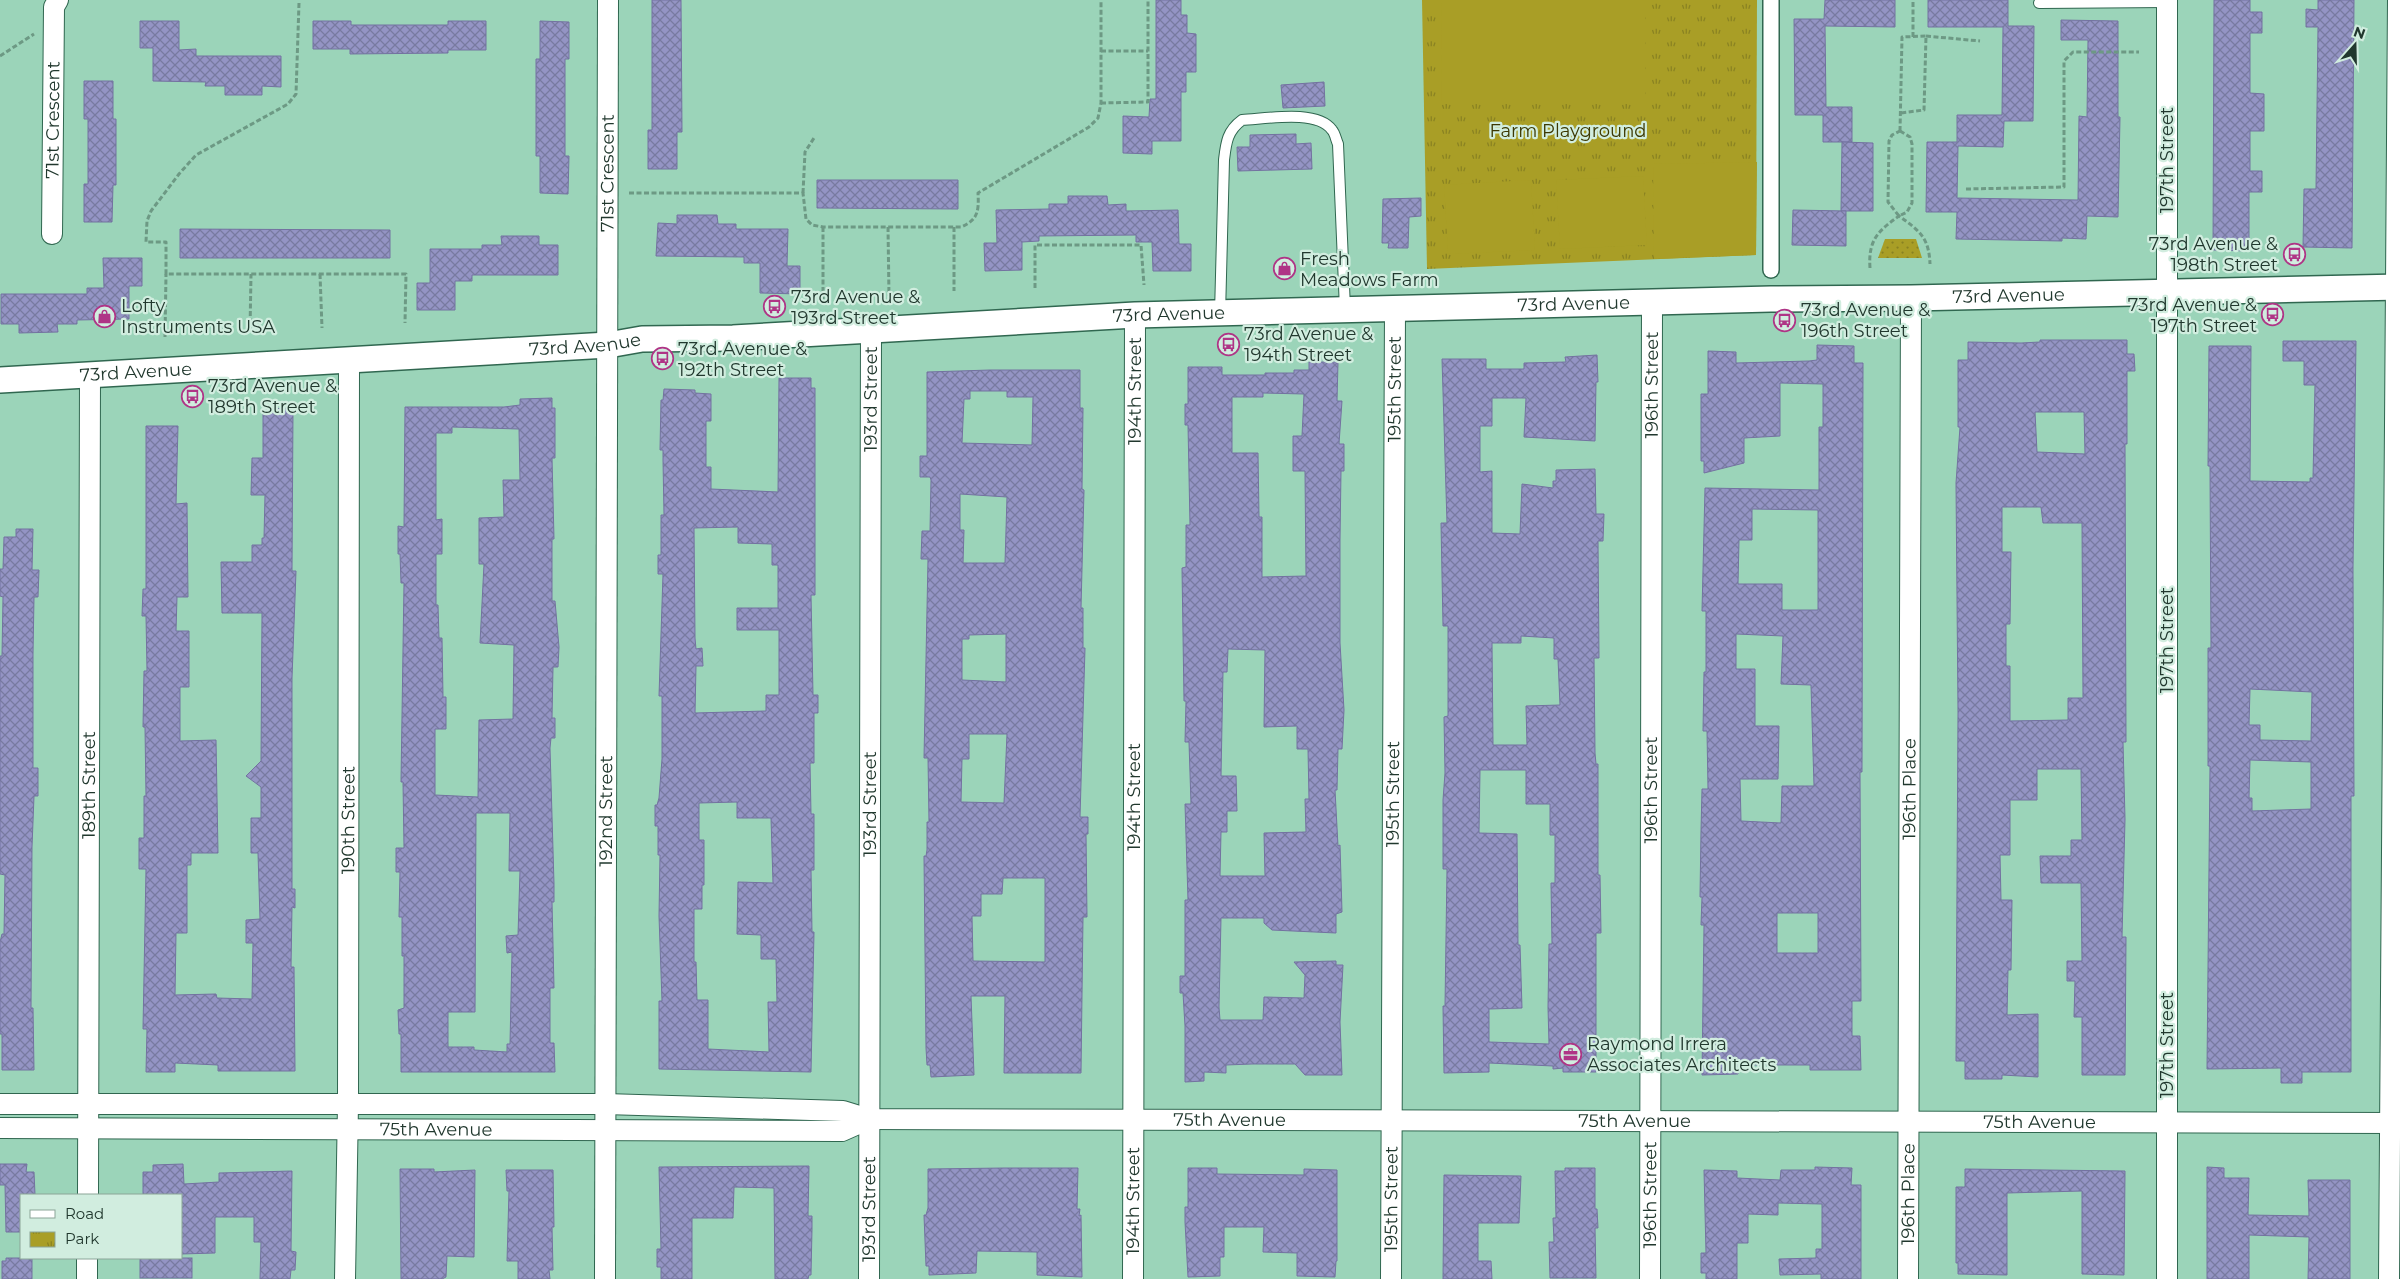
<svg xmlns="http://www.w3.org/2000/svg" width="2400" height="1279" font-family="Montserrat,sans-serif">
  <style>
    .grass { fill: url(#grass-dots) }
    .park { fill: url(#park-tufts) }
    .pitch { fill: #a99e26 }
    .building { fill: url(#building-cross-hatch); stroke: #7372a0; fill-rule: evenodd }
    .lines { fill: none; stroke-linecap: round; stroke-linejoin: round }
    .service-casing { stroke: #306750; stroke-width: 12 }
    .pedestrian-casing { stroke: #306750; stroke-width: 18 }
    .minor-casing { stroke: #306750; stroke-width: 22 }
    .tertiary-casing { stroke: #306750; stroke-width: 28 }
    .path { stroke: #6d9984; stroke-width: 3; stroke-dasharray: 5 2.5; stroke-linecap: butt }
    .service { stroke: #fff; stroke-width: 10 }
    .pedestrian { stroke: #fff; stroke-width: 15 }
    .minor { stroke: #fff; stroke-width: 20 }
    .tertiary { stroke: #fff; stroke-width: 25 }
    .labels { text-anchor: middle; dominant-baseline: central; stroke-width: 4.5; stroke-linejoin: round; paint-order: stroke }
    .street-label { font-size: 18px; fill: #21382e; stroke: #d1eddf }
    .park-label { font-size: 18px; fill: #3c3802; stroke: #d1eddf }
    .poi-label { font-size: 18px; fill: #21382e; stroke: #d1eddf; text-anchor: start }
  </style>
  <defs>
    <pattern id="grass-dots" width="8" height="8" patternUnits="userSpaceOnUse" patternTransform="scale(1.25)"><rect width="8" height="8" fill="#a99e26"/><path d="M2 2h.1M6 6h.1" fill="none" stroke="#898221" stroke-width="1.8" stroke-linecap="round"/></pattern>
    <pattern id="park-tufts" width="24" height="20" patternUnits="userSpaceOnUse" patternTransform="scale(1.25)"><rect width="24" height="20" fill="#a99e26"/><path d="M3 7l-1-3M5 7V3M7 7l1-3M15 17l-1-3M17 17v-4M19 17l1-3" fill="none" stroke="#898221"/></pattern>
    <pattern id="building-cross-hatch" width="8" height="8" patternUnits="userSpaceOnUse" patternTransform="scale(1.25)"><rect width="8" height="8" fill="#9494c4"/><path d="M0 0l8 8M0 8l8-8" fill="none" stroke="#787aa0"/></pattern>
  </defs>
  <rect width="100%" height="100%" fill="#9bd4b9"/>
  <path class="grass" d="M1885 239H1916L1922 258H1878Z"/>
  <path class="park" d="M1422 0H1757L1756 255 1427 269Z"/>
  <g class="pitch">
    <path d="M1442 0H1645V104H1441Z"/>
    <path d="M1757 162 1756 255 1654 259 1653 164Z"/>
    <path d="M1643 176 1647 245 1560 249 1556 180Z"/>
    <path d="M1531 180 1535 250 1448 254 1444 185Z"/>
  </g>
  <g class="building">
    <path d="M652 0H681L682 132H677V169H648V130H652Z"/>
    <path d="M1156 0H1181V15H1187V33L1196 34V72H1186V92H1181V141H1152V154L1123 153V116L1149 117 1150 99H1156Z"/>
    <path d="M1825 0H1895V27L1825 26 1826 107H1852V142H1823V115H1795L1794 19H1824Z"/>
    <path d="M1928 0H2008V26H2034L2033 121H2004L2003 147 1958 146 1957 198 2078 200 2079 116 2087 117 2088 40H2061V20L2118 21V117H2120L2118 217 2087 216 2086 239 2062 238V241L1956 239 1957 212H1926L1927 142H1957V115H2002L2003 27H1928Z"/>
    <path d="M2214 0H2250V12H2262V33H2250V93L2264 94V131H2250V171H2262V192H2249V251L2213 250Z"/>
    <path d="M2318 0H2354L2352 248 2303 247 2304 189H2316L2318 27H2306V9L2318 10Z"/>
    <path d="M140 21H179V50L196 49V56H281V87L262 86V95H225V86H205L206 82 153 81V48H140Z"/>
    <path d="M313 21H351V25H448V21H486V50H448V53L350 54V49H313Z"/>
    <path d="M540 21 569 22V59H565V156H569L568 194 540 193V156H536V59H540Z"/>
    <path d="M84 81H113V119H116V185H113L112 222H84V184H88V119H84Z"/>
    <path d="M1324 82 1325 106 1283 108 1281 85Z"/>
    <path d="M1296 134V144L1311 143 1312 169 1238 171 1237 147H1250V135Z"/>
    <path d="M1842 142 1873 143V211H1841Z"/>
    <path d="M817 180H958V209L817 208Z"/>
    <path d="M1068 196H1107L1108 205 1126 204V211L1178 210 1179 244H1191V271H1153L1152 242H1136V235L1039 236V241L1022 242V270L985 271 984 243H997L996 210 1049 209V204H1068Z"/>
    <path d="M1421 198V216L1409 217 1408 248H1388L1389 243H1382L1383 199Z"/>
    <path d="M1793 210 1846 211V246L1792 245Z"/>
    <path d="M677 215H717L718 224H736V229H788L787 266H800V294L760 293V263H744V257L656 256 658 223 677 224Z"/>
    <path d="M180 229 390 230V258H180Z"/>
    <path d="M501 236H539V245H558V275H472V281H455V310H417V283H430V249H482V245H502Z"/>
    <path d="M103 258H142V286H129V319L77 320V324H57L58 332 19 333V324H1V294H87V288H104Z"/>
    <path d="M2040 340H2127V354H2134L2135 371H2127V444H2125L2126 742H2123L2125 819 2122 937H2126L2125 1075H2082V1017H2074L2075 981H2067V961H2082L2081 883H2041L2040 856H2071V840H2082L2081 769H2037V800H2010V855H2000L2001 900H2012L2011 970H2008L2007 1015 2038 1014V1077L2002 1075V1079H1965V1061H1956L1958 712 1956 483 1960 427H1958V360H1968V342L2021 343 2040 342ZM2035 412H2084L2085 454 2037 452ZM2002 507H2041L2043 523H2082L2083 698H2068V720L2010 721V666H2006V624H2010L2011 552H2002Z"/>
    <path d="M2283 341H2356L2353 569 2354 796H2351V1072H2302V1083H2281V1068L2207 1069 2210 766H2208V648H2211L2210 466H2208L2209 346H2251L2250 481 2310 482V478H2313L2315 385H2304V361H2283ZM2250 689 2312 692 2311 741 2260 740V725H2249ZM2250 760 2311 762V809L2252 811V798H2249Z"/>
    <path d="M1817 345 1854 346V363H1863L1862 772H1860L1861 1001H1852V1036H1860L1861 1070H1810V1065H1751V1068H1738V1074L1702 1075 1704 925H1701L1702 897H1700L1701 831 1702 789H1708L1707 731H1703L1704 672H1706V611H1702L1705 488 1819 490V427H1823V384L1780 383V436L1744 438V463L1704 473V461H1701V394H1708V351L1736 352V363L1809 361 1817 360ZM1752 509 1818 510V610H1782V584H1738L1739 540H1752ZM1736 634 1783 636 1781 684 1811 685 1814 786H1782L1781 823 1741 821 1740 779H1778L1779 726H1755V669H1736ZM1777 913H1818V953H1777Z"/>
    <path d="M1597 355 1598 382H1596L1595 441 1524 437 1526 398H1492V426H1480V472L1492 471V533L1520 534 1522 484 1553 488V481H1556V470L1595 469 1596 514H1604L1603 541H1598L1599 658H1594L1595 753 1596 764H1598V875H1600L1601 933H1596V1072H1563V1068L1553 1069V1066L1489 1063V1072L1444 1073 1443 1006H1445L1447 869H1443V800L1445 773 1444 717 1448 716V626H1443L1441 523H1447L1442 359H1486V369H1524V363L1566 362 1565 357ZM1521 636 1554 638V659H1558L1560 705 1526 706 1527 745H1493L1492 643H1521ZM1480 770H1526V804H1550V835H1555V883H1551L1552 944H1549L1548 1007 1549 1044 1489 1042V1009L1522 1008 1520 945H1518L1517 834 1479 833Z"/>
    <path d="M1309 362H1338L1337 401H1342L1339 444H1344V471H1341L1340 540V643L1344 710 1342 749H1338L1337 790H1335L1338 846 1340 845 1342 912 1336 914V933L1272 930 1264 923V918H1221L1219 1007 1220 1020H1263L1264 997 1304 998 1305 975 1294 962 1336 961V965H1343L1340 1022 1342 1075H1305L1295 1064H1252L1226 1065V1073L1204 1072V1081L1185 1082V1026L1183 993H1180V976H1185V900H1188L1185 804H1191L1189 742H1185L1186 701H1184L1182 568 1186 567V525H1190L1188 425H1185V404H1188V367H1222V375H1265V373H1294V370H1309ZM1263 393 1304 394 1302 436H1293V471H1305L1306 576 1262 577V517H1259L1258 453H1232V397H1263ZM1228 649 1265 650 1264 727 1297 726V749H1308L1309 799H1305L1306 832 1264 833 1265 876H1220L1221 832H1227V811H1237L1236 776H1221L1223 672H1227Z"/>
    <path d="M990 370H1080V408H1083L1082 489 1084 490 1081 608H1083V648H1085L1080 817H1088V834H1086L1087 917H1083L1081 1073H1004L1005 996H971L974 1075 931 1077 930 1065H927L926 1048 924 856H926L927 850V822H929L928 758H924L928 559H921L922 531H930L931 480 930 477H920V456H927V372ZM970 391H1007V397H1033L1032 445 962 443 964 399H970ZM960 494 1007 497 1005 563H963L964 530H960ZM1006 634V682L962 680V639H969V635ZM969 734H1007L1004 803 961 802 962 759H969ZM1003 878H1045V962L973 961 972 916H981V894H1002Z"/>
    <path d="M779 378H811V388H815V595H811L813 695H818V713H814V763H810L811 814H814V870H811L812 932H814L811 1072 659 1069V1001H662L659 916 660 855H658V826H655V805H657L659 798 662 759V696H659L663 574H658V555H661V515H664L663 460V450H660L661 400H663L664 389 695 390V393L711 394V421H706V467H711V489L778 492ZM738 527V543L772 544V565H778V608H737V630H779V695H766V711L695 713 696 666H703L702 648 696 649 695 638 694 528ZM737 802V818H771L773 883 738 882 737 934 761 935V959H776L777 1002H768L769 1052 708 1049V1000H697L696 962H694V909H702V885H704V840H699V803Z"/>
    <path d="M552 398V408H555V458H552L554 539H552V601H555L559 647 558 667H553L552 718H555V738H551L550 748 554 884V902H552L554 988H550V1043H554L555 1072H401V1034H399L398 1010 404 1008V956H402V917H399L400 872H396V848H404L403 782H401L404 583H401L400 554H398V526L404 527 405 407H504L520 405V399ZM452 427 519 429 520 480H503L504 517 479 518V564H484L480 643 514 645 513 719 479 720 478 797 435 795V729H446V697H443L442 638H439L438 605H436V554H442V519L436 520V433H452ZM476 813H510L509 871H520L518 935 506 936 507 953 512 952 510 1044H507V1052L474 1050V1047H448V1012H475Z"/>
    <path d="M263 408 293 409 292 571H296L292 678V889H295V908L292 907 291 967H294L295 1071H218V1065L175 1063V1072H146L147 1029H143L146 869H139V838H144V796H146L145 727H143L144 671H147L146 616H142L143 589H146V426H178L176 504 187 503 188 597H177L176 631H189V687H180V741L216 740 218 853H191V865H187V933H176L175 995 216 994 217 998 252 999 253 943H246V920L260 919 258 853H251V818H261V787L246 776 261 761 262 613H222L221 562H252V545H262V538H264L265 495H251L252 458H263Z"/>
    <path d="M16 529H33L32 570H39L38 597H34L33 654V768H38V796H34L32 847 31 1008H33L34 1070H2V1034H0V942L2 934H4L5 875 0 874V656H2L3 597 0 596V569H3L4 537H16Z"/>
    <path d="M0 1164H27L26 1172H34L35 1195H21V1232H6L5 1185H0Z"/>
    <path d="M183 1164 184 1184 219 1182V1173L292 1171 291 1251 296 1252 295 1270H291L290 1279H260L261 1242H254V1217H215V1253L181 1254V1195H143V1172H153V1165Z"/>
    <path d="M809 1166 808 1216H812V1229L811 1275H809L808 1279H775L774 1188 734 1187 733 1218H692V1279H661V1267H657V1249H661L659 1167Z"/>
    <path d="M1815 1167 1852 1168 1851 1185H1861V1279H1821V1274L1780 1275 1779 1259 1816 1258V1249H1822V1204L1778 1203V1215L1748 1214V1243H1737V1279H1706V1273H1701V1253H1706L1704 1170 1737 1171V1178L1780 1180 1781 1170H1815Z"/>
    <path d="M2207 1167 2224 1168V1178H2249L2248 1215 2309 1216 2308 1180H2350V1279H2308L2309 1237 2249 1235V1279H2207Z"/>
    <path d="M1004 1168H1078L1077 1209H1080L1079 1216 1081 1215 1082 1277 1037 1275V1252L977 1251 976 1273 929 1275V1266H926L924 1215H926L928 1208V1169Z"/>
    <path d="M1188 1168H1217V1174L1304 1175V1169L1337 1170V1261H1336L1335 1277 1297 1276V1253L1263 1252 1264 1227H1224V1257H1220V1276L1188 1277 1185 1222V1207H1188Z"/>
    <path d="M1565 1168H1595V1209H1597L1598 1228H1595L1596 1278H1550L1549 1242H1554L1553 1218H1556L1555 1171H1565Z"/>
    <path d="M400 1169H434V1172L475 1170 474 1257 447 1256 446 1277 442 1279H401Z"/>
    <path d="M1965 1169 2125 1171 2124 1275 2082 1274V1191L2007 1193V1275L1958 1274V1263H1956V1187H1965Z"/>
    <path d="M506 1170H553L554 1227H552L553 1270H549L550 1279H518V1261H507L509 1191H507Z"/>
    <path d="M1444 1175 1521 1176 1519 1223H1478V1261H1491L1492 1279H1443Z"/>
    <path d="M6 1258H32V1279H2V1261H6Z"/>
    <rect x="140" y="1258" width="52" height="20"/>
  </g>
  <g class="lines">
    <defs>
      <g id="service">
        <path d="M2039 3 2167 2"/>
        <path d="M1220 314 1224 160C1226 143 1227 131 1242 120 1265 119 1317 109 1332 130 1335 133 1336 140 1338 144L1345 309"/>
      </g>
      <path id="pedestrian" d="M1771 0V270"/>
      <g id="minor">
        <path d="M2167 0V1279"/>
        <path id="s1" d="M52 234 54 7 58 0"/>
        <path id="s2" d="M0 1104H605L843 1111 869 1119 2400 1123"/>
        <path id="s3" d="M0 1128 842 1131 869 1119"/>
        <path id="s4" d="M88 1195 90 376"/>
        <path d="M87 1279V1258"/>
        <path id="s5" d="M345 1279 348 1104 349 360"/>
        <path id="s6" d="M605 1279 608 0"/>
        <path id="s7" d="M869 1279 871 330"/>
        <path id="s8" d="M1133 1279 1135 315"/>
        <path id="s9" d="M1391 1279 1395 309"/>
        <path id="s10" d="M1650 1279 1652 303"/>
        <path id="s11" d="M1908 1279 1911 298"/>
        <path d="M2389 1279 2398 0"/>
      </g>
      <g id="tertiary">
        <path id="s12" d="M0 380 608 345 642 339 733 338 1135 315 1771 299 1911 298 2400 287"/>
      </g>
    </defs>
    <use href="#service" class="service-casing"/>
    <use href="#pedestrian" class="pedestrian-casing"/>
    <use href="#minor" class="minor-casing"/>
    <use href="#tertiary" class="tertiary-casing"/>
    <g class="path">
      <path d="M299 3 296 94 288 104 196 155 179 174 151 211 147 221 146 242H166V274H406L405 323"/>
      <path d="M1926 36 1980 41"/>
      <path d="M1913 37V0"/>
      <path d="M1101 51H1148"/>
      <path d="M0 56 34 34"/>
      <path d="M1101 103 1148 102V0"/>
      <path d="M1900 131 1902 37 1926 36 1924 110 1901 113"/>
      <path d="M1900 131 1910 137 1912 144V203L1907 212 1899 216 1888 202 1889 141 1892 135Z"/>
      <path d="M1966 189 2064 187V61L2073 52H2139"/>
      <path d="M629 193H803L806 219 812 225 823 227H961C978 220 979 211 978 193L1089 127 1098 118 1101 103V0"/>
      <path d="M803 193 805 152 814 138"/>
      <path d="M823 227V300"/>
      <path d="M888 227 889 296"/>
      <path d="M954 227V291"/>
      <path d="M1870 268C1868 240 1878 231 1899 216 1920 231 1929 238 1930 264"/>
      <path d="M320 274 322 328"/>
      <path d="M1035 288V245H1141L1144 285"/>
      <path d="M250 331 251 274"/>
      <path d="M165 337 166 274"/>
    </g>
    <use href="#service" class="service"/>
    <use href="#pedestrian" class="pedestrian"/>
    <use href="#minor" class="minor"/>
    <use href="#tertiary" class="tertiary"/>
  </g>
  <defs>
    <symbol id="bus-ring" viewBox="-11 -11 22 22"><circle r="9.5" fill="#d1eddf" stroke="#af3486" stroke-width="1.5"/><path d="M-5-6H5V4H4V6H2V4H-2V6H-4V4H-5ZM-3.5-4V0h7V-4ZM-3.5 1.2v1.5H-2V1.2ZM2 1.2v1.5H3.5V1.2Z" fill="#af3486"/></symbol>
    <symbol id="shop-ring" viewBox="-11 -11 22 22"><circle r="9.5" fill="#d1eddf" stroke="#af3486" stroke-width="1.5"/><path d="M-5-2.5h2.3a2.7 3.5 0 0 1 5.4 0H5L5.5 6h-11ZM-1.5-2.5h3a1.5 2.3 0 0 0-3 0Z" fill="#af3486"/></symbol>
    <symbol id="office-ring" viewBox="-11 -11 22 22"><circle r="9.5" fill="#d1eddf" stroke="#af3486" stroke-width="1.5"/><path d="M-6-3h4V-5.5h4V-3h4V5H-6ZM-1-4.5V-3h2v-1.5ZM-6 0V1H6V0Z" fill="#af3486"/></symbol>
  </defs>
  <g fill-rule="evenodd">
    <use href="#bus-ring" x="2282" y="242" width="25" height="25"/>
    <use href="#shop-ring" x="1272" y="256" width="25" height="25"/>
    <use href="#bus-ring" x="762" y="294" width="25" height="25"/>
    <use href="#bus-ring" x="2260" y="302" width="25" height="25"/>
    <use href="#shop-ring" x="92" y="304" width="25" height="25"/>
    <use href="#bus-ring" x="1772" y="308" width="25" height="25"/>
    <use href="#bus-ring" x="1216" y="332" width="25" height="25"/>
    <use href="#bus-ring" x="650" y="346" width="25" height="25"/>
    <use href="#bus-ring" x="180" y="384" width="25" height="25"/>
    <use href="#office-ring" x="1558" y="1042" width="25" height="25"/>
  </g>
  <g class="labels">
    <g class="street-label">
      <text stroke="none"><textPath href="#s1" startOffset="114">71st Crescent</textPath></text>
      <text transform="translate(2167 160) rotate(-90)">197th Street</text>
      <text stroke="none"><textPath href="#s6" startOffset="1106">71st Crescent</textPath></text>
      <text stroke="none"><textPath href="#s12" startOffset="2011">73rd Avenue</textPath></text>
      <text stroke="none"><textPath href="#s12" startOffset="1576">73rd Avenue</textPath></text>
      <text stroke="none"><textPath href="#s12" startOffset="1171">73rd Avenue</textPath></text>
      <text stroke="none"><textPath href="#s12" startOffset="586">73rd Avenue</textPath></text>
      <text stroke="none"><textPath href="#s12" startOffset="136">73rd Avenue</textPath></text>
      <text stroke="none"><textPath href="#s10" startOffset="894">196th Street</textPath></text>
      <text stroke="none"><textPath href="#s9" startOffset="890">195th Street</textPath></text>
      <text stroke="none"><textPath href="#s8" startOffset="888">194th Street</textPath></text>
      <text stroke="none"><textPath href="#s7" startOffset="880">193rd Street</textPath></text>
      <text transform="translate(2167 640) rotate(-90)">197th Street</text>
      <text stroke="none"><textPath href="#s4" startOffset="410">189th Street</textPath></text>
      <text stroke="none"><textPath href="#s11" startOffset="490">196th Place</textPath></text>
      <text stroke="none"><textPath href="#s10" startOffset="489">196th Street</textPath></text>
      <text stroke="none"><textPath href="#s9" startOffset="485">195th Street</textPath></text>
      <text stroke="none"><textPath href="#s8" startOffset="482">194th Street</textPath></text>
      <text stroke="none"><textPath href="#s7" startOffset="475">193rd Street</textPath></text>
      <text stroke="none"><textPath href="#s6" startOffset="468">192nd Street</textPath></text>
      <text stroke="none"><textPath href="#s5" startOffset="459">190th Street</textPath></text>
      <text transform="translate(2167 1045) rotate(-90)">197th Street</text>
      <text stroke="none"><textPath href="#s2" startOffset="1231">75th Avenue</textPath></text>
      <text stroke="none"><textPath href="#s2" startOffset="1636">75th Avenue</textPath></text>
      <text stroke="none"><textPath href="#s2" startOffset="2041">75th Avenue</textPath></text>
      <text stroke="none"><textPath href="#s3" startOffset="436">75th Avenue</textPath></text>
      <text stroke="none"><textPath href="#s11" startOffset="85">196th Place</textPath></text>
      <text stroke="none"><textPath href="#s10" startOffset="84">196th Street</textPath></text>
      <text stroke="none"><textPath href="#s9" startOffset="80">195th Street</textPath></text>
      <text stroke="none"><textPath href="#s8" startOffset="78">194th Street</textPath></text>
      <text stroke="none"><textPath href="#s7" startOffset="70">193rd Street</textPath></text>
    </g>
    <g class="park-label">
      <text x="1568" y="131">Farm Playground</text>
    </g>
    <g class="poi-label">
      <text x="2278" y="244" text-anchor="end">73rd Avenue &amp;<tspan x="2278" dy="21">198th Street</tspan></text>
      <text x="1300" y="259">Fresh<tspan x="1300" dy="21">Meadows Farm</tspan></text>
      <text x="791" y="297">73rd Avenue &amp;<tspan x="791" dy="21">193rd Street</tspan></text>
      <text x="2257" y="305" text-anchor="end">73rd Avenue &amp;<tspan x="2257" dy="21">197th Street</tspan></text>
      <text x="121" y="306">Lofty<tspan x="121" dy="21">Instruments USA</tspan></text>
      <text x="1801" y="310">73rd Avenue &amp;<tspan x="1801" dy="21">196th Street</tspan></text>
      <text x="1244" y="334">73rd Avenue &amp;<tspan x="1244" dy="21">194th Street</tspan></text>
      <text x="678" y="349">73rd Avenue &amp;<tspan x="678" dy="21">192th Street</tspan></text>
      <text x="208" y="386">73rd Avenue &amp;<tspan x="208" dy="21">189th Street</tspan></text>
      <text x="1587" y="1044">Raymond Irrera<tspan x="1587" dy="21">Associates Architects</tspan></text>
    </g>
  </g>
  <rect x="20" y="1194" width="162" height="65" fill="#d1eddf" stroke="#8ba598"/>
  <rect x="30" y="1210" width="25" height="8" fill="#ffffff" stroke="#8ba598"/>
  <text x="65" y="1219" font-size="15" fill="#21382e">Road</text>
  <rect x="30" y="1232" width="25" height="15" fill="url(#park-tufts)" stroke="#8ba598"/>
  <text x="65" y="1244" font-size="15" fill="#21382e">Park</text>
  <g transform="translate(2355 45) rotate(20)" stroke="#d1eddf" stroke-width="4" paint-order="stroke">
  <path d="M0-4L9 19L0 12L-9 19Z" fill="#21382e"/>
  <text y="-8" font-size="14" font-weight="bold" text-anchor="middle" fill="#21382e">N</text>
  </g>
</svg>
